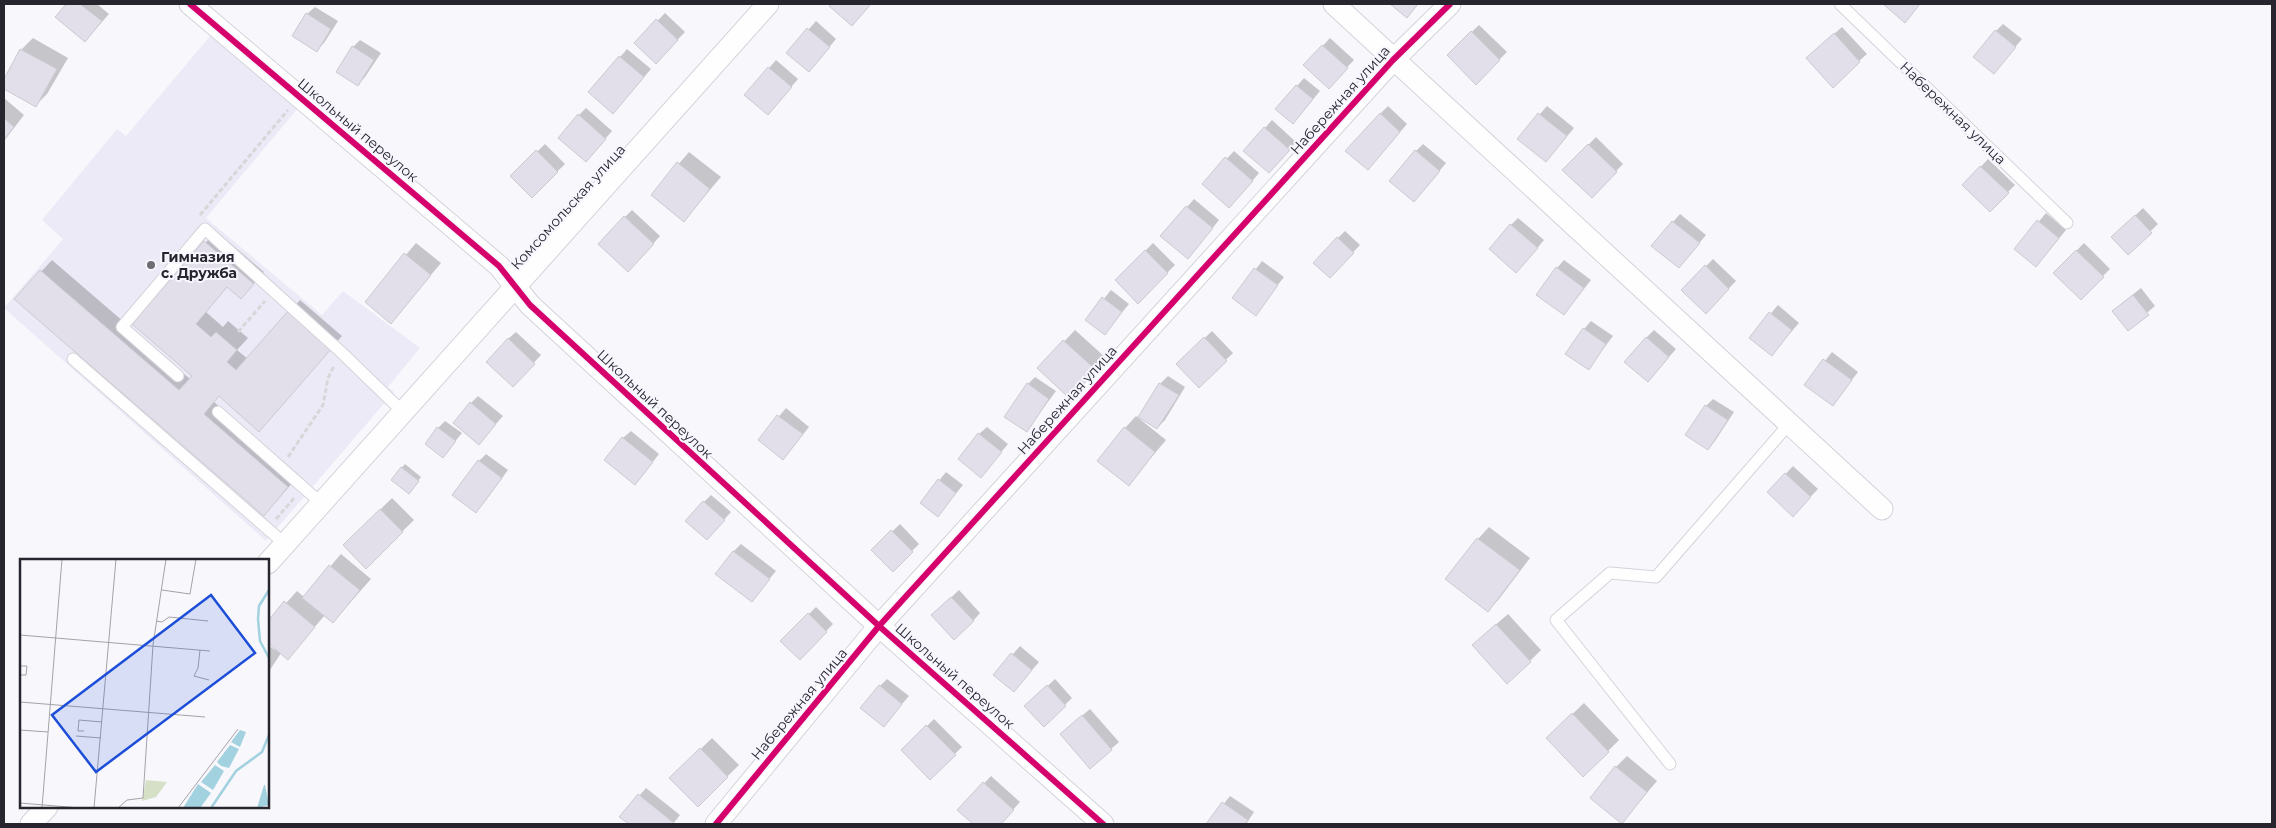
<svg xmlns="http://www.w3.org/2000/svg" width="2276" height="828" font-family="Montserrat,sans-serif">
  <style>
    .built { fill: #eceaf6 }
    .shadow { fill: #0003 }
    .building { fill: #e2dfeb; stroke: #cbcad1 }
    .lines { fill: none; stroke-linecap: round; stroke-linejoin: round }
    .service-casing { stroke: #d5d3da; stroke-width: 13 }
    .minor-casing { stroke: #d5d3da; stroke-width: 23 }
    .path { stroke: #d7d7d9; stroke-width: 3; stroke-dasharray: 5 2.5; stroke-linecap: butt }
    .service { stroke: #fefeff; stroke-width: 11 }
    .minor { stroke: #fefeff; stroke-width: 21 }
    .cycleway-casing { stroke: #f7f5fe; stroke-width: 9 }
    .cycleway { stroke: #d6006c; stroke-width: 6 }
    .poi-dot { fill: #706e75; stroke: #f7f5fe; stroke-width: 2 }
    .labels { text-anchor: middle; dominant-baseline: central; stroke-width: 4; stroke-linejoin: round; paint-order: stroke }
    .street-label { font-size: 14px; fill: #27252d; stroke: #f7f5fe }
    .poi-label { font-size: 14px; font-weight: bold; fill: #27252d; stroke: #f7f5fe; text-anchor: start }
    .inset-river { fill: none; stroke: #a2d1df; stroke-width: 2.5 }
    .inset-road { fill: none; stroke: #a4a3a9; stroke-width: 1 }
    .view { fill: #1d4ed8; fill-opacity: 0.15; stroke: #1d4ed8; stroke-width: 2.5 }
    .inset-edge { fill: none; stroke: #27252d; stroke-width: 2.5 }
  </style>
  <rect width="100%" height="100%" fill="#f8f7fc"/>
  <path class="built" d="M211 35 299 107 206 218 322 315 343 291 420 348 388 387 394 392 266 541 4 308 63 239 42 220 117 129 126 136Z"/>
  <g class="shadow">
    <path d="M68 4H97L109 14 85 41 57 17Z"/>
    <path d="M315 7 338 21 324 43 317 50 307 14Z"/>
    <path d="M665 13 685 32 656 62 636 43Z"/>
    <path d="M816 21 836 39 816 63 788 53Z"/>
    <path d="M2003 24 2022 39 1994 72 1996 31Z"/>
    <path d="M1479 25 1507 52 1476 83 1448 55Z"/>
    <path d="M1842 27 1867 54 1859 61 1815 51Z"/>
    <path d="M33 38 68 58 47 94 36 105 4 87V81L21 50Z"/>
    <path d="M1330 38 1354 60 1328 87 1305 65Z"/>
    <path d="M360 40 381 53 365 77 358 85 353 47Z"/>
    <path d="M627 49 651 69 620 105 590 92Z"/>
    <path d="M776 60 798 79 768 114 746 95Z"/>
    <path d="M1304 78 1320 91 1300 115 1297 86Z"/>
    <path d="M4 98 24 115 4 141Z"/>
    <path d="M1388 106 1407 124 1375 161 1380 114Z"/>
    <path d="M1547 106 1574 128 1553 153 1519 138Z"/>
    <path d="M586 108 612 131 593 153 579 115Z"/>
    <path d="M1272 120 1296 142 1276 164 1245 151Z"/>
    <path d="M1596 137 1623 164 1592 196 1564 170Z"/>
    <path d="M545 144 565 164 532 196 512 176Z"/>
    <path d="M1423 144 1446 163 1414 201 1416 151Z"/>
    <path d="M1234 151 1259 173 1237 199 1203 184Z"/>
    <path d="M689 152 721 177 684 220 652 195Z"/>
    <path d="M1988 159 2015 185 1990 210 1964 185Z"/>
    <path d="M1194 199 1219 220 1195 250 1162 236Z"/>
    <path d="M2143 208 2158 224 2128 253 2113 237Z"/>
    <path d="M632 210 660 236 636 263 625 217Z"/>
    <path d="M2046 213 2066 230 2043 258 2016 249Z"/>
    <path d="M1680 214 1706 235 1686 259 1653 245Z"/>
    <path d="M1518 218 1544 240 1524 264 1511 225Z"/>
    <path d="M216 231 264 272 241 298 228 286 206 312 223 327 228 321 248 338 237 350 248 359 300 300 342 336 259 430 220 395 214 402 299 475 275 503 16 299 52 260 190 379 194 375 134 324Z"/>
    <path d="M1345 231 1360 245 1337 269 1338 238Z"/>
    <path d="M416 243 441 263 391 322 366 302Z"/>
    <path d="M1153 243 1175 265 1138 302 1116 280Z"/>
    <path d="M2084 243 2110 269 2081 298 2055 273Z"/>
    <path d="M1713 259 1736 281 1706 312 1683 290Z"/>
    <path d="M1564 260 1591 280 1564 314 1557 268Z"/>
    <path d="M1262 261 1284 277 1255 314 1234 298Z"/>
    <path d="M2141 288 2155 306 2128 329 2121 304Z"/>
    <path d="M1111 290 1129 304 1105 333 1087 320Z"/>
    <path d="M1778 305 1799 323 1772 354 1751 337Z"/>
    <path d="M1591 321 1613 336 1588 369 1584 329Z"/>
    <path d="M1075 330 1106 358 1081 386 1039 368Z"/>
    <path d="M1654 330 1676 349 1655 373 1646 338Z"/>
    <path d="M1212 331 1233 353 1199 386 1178 364Z"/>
    <path d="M516 332 541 355 520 378 508 339Z"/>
    <path d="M1832 352 1858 372 1833 404 1806 385Z"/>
    <path d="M1168 376 1185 387 1165 420 1157 428 1140 417 1160 384Z"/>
    <path d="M1035 377 1056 391 1027 430 1028 384Z"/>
    <path d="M478 396 503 416 479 443 471 403Z"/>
    <path d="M1713 399 1734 412 1715 441 1708 449 1706 406Z"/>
    <path d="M786 408 809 427 783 459 759 440Z"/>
    <path d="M1136 416 1166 440 1129 484 1125 428Z"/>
    <path d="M445 421 462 433 443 456 438 428Z"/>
    <path d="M987 427 1008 444 981 476 979 434Z"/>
    <path d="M631 431 659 454 642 476 623 438Z"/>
    <path d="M486 454 508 470 483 504 479 461Z"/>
    <path d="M405 464 421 477 412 489 392 479Z"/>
    <path d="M1793 466 1818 489 1793 515 1769 492Z"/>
    <path d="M946 472 963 485 938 515 921 503Z"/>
    <path d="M711 495 731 512 714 531 704 502Z"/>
    <path d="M392 498 414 520 366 567 344 545Z"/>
    <path d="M900 524 919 544 893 570 873 550Z"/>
    <path d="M1489 527 1530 558 1499 599 1488 610 1478 539Z"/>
    <path d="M741 544 776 571 752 600 733 552Z"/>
    <path d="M341 554 371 579 333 622 325 615 288 658 281 653 268 673V645L275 650 276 648 268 642V623L297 591 304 597Z"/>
    <path d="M959 590 980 613 973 621 940 608Z"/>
    <path d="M816 607 833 624 800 658 782 641Z"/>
    <path d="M1508 614 1541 650 1530 661 1485 634Z"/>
    <path d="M1020 646 1039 662 1021 683 995 675Z"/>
    <path d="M887 679 909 696 883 726 880 686Z"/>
    <path d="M1055 679 1072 698 1044 725 1034 699Z"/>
    <path d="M1584 703 1619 740 1608 751 1559 727Z"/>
    <path d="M1090 709 1119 742 1111 749 1069 727Z"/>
    <path d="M934 719 962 747 930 778 903 750Z"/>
    <path d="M712 738 739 765 698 805 671 778Z"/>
    <path d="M1627 756 1657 781 1622 822 1616 767Z"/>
    <path d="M991 776 1020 802 1000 824H975L959 810Z"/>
    <path d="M646 788 680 815 673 824H631L621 817Z"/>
    <path d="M1230 796 1254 812 1246 824H1208Z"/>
  </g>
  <g class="building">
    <path d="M66 4H80L102 21 85 42 55 17Z"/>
    <path d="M831 4H871L852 26 829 6Z"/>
    <path d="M1390 4H1418L1407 18Z"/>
    <path d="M1883 4H1920L1905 23Z"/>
    <path d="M306 13 331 29 317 52 292 36Z"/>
    <path d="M656 19 678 40 656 64 634 43Z"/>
    <path d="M807 28 830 47 809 72 786 53Z"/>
    <path d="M1995 30 2016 47 1994 74 1973 57Z"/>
    <path d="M1471 31 1500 60 1476 85 1447 55Z"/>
    <path d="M1834 33 1860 62 1833 88 1806 58Z"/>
    <path d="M1322 45 1348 68 1329 89 1303 65Z"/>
    <path d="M352 46 374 60 358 86 336 72Z"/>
    <path d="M20 49 57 69 36 107 4 89V79Z"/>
    <path d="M619 56 644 77 613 114 588 92Z"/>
    <path d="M768 67 792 87 768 115 744 95Z"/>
    <path d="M1296 85 1313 99 1293 124 1275 109Z"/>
    <path d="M1380 113 1400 132 1368 170 1345 151Z"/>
    <path d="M1538 113 1567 136 1546 162 1517 139Z"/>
    <path d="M578 114 606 139 586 162 558 138Z"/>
    <path d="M4 118 14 127 4 140Z"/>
    <path d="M1264 127 1290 150 1269 173 1243 151Z"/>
    <path d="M1588 144 1617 172 1592 198 1562 170Z"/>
    <path d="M536 150 558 172 532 198 510 176Z"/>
    <path d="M1415 150 1440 171 1414 202 1389 181Z"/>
    <path d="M1225 157 1253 181 1229 208 1202 184Z"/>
    <path d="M677 162 710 189 684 222 651 195Z"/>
    <path d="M1980 166 2009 193 1990 212 1962 185Z"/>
    <path d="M1186 206 1213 228 1188 259 1160 236Z"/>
    <path d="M2135 215 2152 233 2128 255 2111 237Z"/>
    <path d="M624 216 654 244 628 272 598 244Z"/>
    <path d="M2037 220 2059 238 2036 267 2014 249Z"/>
    <path d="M1672 221 1700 243 1679 268 1651 246Z"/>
    <path d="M1510 224 1538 248 1516 273 1489 249Z"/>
    <path d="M1337 237 1354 253 1330 278 1313 263Z"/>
    <path d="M204 241 254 284 241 299 227 287 196 324 211 337 216 332 237 350 227 362 236 370 288 311 332 348 259 432 219 396 204 414 288 487 264 516 14 299 40 270 179 390 192 376 132 324Z"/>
    <path d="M1145 250 1168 273 1138 304 1115 280Z"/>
    <path d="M2076 250 2104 277 2081 300 2053 273Z"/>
    <path d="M404 253 431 275 391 324 365 302Z"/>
    <path d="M1705 265 1729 289 1706 314 1681 290Z"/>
    <path d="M1556 267 1584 288 1564 315 1536 295Z"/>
    <path d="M1254 268 1278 285 1256 316 1232 298Z"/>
    <path d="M2133 295 2149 315 2128 331 2112 311Z"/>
    <path d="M1102 297 1122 312 1105 335 1085 320Z"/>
    <path d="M1769 312 1792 330 1772 356 1749 338Z"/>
    <path d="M1583 328 1606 344 1589 370 1565 354Z"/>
    <path d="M1204 337 1227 361 1199 388 1176 364Z"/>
    <path d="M1646 337 1669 357 1648 382 1624 362Z"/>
    <path d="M508 338 535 364 513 387 486 362Z"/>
    <path d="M1063 340 1096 370 1070 399 1037 368Z"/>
    <path d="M1823 359 1852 380 1833 406 1804 385Z"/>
    <path d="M1027 383 1049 399 1027 432 1004 417Z"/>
    <path d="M1159 383 1179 395 1157 429 1138 417Z"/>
    <path d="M470 402 496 424 479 445 453 423Z"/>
    <path d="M1705 405 1728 420 1708 450 1685 435Z"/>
    <path d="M777 415 803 434 783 460 758 440Z"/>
    <path d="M437 427 456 441 443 458 425 444Z"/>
    <path d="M1124 427 1155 452 1129 486 1097 461Z"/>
    <path d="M978 433 1002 452 981 478 958 459Z"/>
    <path d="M622 437 653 462 635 485 604 460Z"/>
    <path d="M478 460 502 478 476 513 452 495Z"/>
    <path d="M401 467 419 481 409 494 391 480Z"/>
    <path d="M1785 473 1811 497 1793 517 1767 492Z"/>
    <path d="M938 479 956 493 938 517 920 503Z"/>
    <path d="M703 501 725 520 707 540 685 521Z"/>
    <path d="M380 509 403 532 366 569 343 545Z"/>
    <path d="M891 530 913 552 893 572 871 550Z"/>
    <path d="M1477 538 1520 570 1488 612 1445 579Z"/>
    <path d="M733 551 770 579 752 602 715 574Z"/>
    <path d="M329 565 360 590 333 623 302 598Z"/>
    <path d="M951 597 974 621 954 640 931 615Z"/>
    <path d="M284 601 315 627 288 660 268 643V621Z"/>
    <path d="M808 613 827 632 800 660 780 641Z"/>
    <path d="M1496 624 1531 662 1507 684 1472 645Z"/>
    <path d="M1011 653 1032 670 1014 692 993 675Z"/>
    <path d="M879 685 902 704 884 727 860 708Z"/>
    <path d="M1047 685 1066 706 1044 727 1024 706Z"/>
    <path d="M1572 713 1609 752 1583 777 1546 738Z"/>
    <path d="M1082 715 1112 750 1090 769 1060 734Z"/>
    <path d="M926 725 956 755 930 780 901 750Z"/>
    <path d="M700 748 728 777 698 807 669 778Z"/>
    <path d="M1615 766 1647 792 1622 824 1590 798Z"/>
    <path d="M983 782 1014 810 1001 824H973L957 810Z"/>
    <path d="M638 794 674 823 673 824H629L619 817Z"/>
    <path d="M1222 802 1248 820 1245 824H1206Z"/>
  </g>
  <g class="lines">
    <defs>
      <g id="service">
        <path d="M1840 4 2067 223"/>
        <path d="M73 359 285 544"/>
        <path d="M178 376 122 327 205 229 341 352 402 411"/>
        <path d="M218 412 321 503"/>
        <path d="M1670 764 1556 620 1610 573 1656 577 1789 424"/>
      </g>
      <g id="minor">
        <path d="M190 4 499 266 530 305 879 626 1103 824"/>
        <path d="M1334 4 1882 509"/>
        <path d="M268 563 768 4"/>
        <path d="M31 824 47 807"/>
        <path d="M716 824 879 626 1393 60 1450 4"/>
      </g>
    </defs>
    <use href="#service" class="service-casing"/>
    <use href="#minor" class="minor-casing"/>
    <g class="path">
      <path d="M200 215 288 110"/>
      <path d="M238 332 265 301"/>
      <path d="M288 457 323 405 328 378 334 366"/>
      <path d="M276 519 295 497"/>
    </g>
    <use href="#service" class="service"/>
    <use href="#minor" class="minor"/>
    <defs>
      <g id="cycleway">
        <path d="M190 4 499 266 530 305 879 626 1103 824"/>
        <path d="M716 824 879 626 1393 60 1450 4"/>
      </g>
    </defs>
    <use href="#cycleway" class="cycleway-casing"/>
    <use href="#cycleway" class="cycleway"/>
  </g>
  <circle class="poi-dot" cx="151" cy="265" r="5"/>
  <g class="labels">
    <g class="street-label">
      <text transform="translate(1340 100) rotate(-48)">Набережная улица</text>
      <text transform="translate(1953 113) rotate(44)">Набережная улица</text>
      <text transform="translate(358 130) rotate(40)">Школьный переулок</text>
      <text transform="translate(568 207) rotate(-48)">Комсомольская улица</text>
      <text transform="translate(1067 400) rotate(-48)">Набережная улица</text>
      <text transform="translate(655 404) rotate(43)">Школьный переулок</text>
      <text transform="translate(955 676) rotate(41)">Школьный переулок</text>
      <text transform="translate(799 704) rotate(-50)">Набережная улица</text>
    </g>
    <g class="poi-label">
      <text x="161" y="257">Гимназия<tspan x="161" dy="16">с. Дружба</tspan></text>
    </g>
  </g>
  <g transform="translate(20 559)">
    <rect width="249" height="249" fill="#f8f7fc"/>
    <path d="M126 221 147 223 136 238 122 242Z" fill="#d6e0c7"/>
    <path d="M220 171 226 173 220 188 211 183ZM210 186 219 190 209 209 201 207 197 203ZM195 206 204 212 193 231 181 223ZM178 225 191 234 180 249H163ZM245 226 249 246 237 249 244 226Z" fill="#a2d1df"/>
    <path class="inset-river" d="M249 31 239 47 238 60 240 82 249 99M191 249 216 212 242 193 249 176"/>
    <path class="inset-road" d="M142 31 170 35 176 0M136 62 142 63 149 58 188 62M0 76 190 92M180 91 178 109 174 117 189 121M0 107H7L6 116H0M0 143 185 158M0 171 28 173M64 172H58L59 161 82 163M56 177 81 179M0 244 60 249M22 249 42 0M74 249 96 0M98 249 107 241 123 239 133 86 146 0M158 249 218 170"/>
    <path class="view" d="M191 36 235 94 76 213 32 156Z"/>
    <rect width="249" height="249" class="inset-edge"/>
  </g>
  <rect width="2276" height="828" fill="none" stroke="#27252d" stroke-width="10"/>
</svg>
